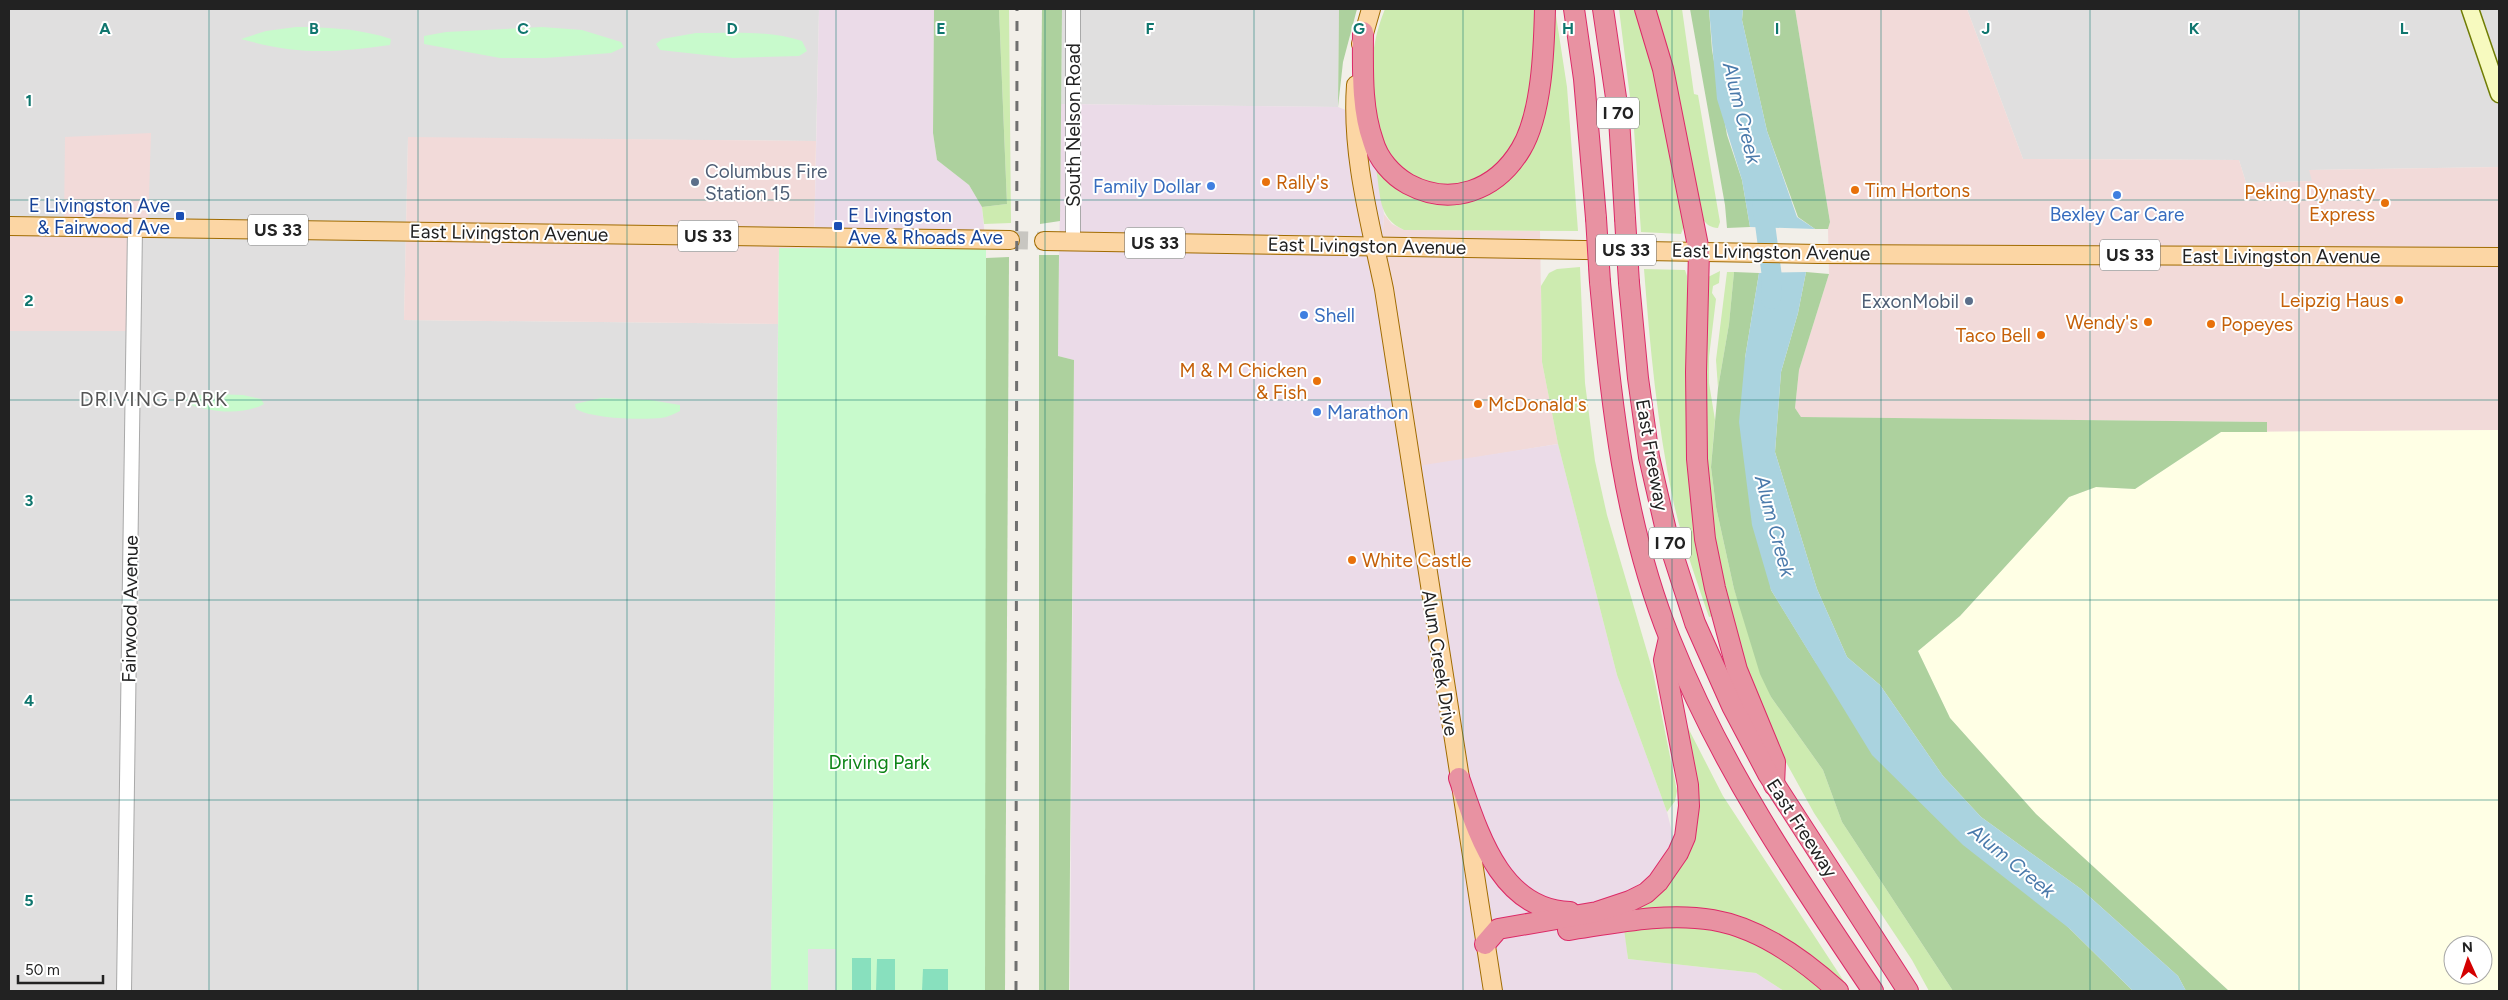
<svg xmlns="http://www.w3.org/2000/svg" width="2508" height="1000" font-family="Figtree,sans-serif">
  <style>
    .residential { fill: #e0dfdf }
    .commercial { fill: #f2dad9 }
    .industrial { fill: #ebdbe8 }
    .education { fill: #ffffe5; fill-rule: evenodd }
    .grass { fill: #cdebb0 }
    .forest { fill: #add19e }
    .park { fill: #c8facc }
    .pitch { fill: #88e0be }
    .parking { fill: #e2e2e2 }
    .water { fill: #aad3df }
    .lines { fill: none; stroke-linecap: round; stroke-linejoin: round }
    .river { stroke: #aad3df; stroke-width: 20 }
    .primary-tunnel { stroke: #c8c6c1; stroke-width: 18; stroke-dasharray: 18 9; stroke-linecap: butt }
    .tertiary-casing { stroke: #a9a9a9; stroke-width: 16 }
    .secondary-casing { stroke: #707d05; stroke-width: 19 }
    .primary-casing { stroke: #a06b00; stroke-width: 20 }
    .motorway-casing { stroke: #dc2a67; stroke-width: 22 }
    .tertiary { stroke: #fff; stroke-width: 14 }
    .secondary { stroke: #f7fabf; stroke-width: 16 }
    .primary { stroke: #fcd6a4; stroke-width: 18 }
    .motorway { stroke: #e892a2; stroke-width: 20 }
    .rail { stroke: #707070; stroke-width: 3; stroke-dasharray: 10 10; stroke-linecap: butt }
    .motorway-bridge-casing { stroke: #dc2a67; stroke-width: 22; stroke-linecap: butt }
    .motorway-bridge { stroke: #e892a2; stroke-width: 20 }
    .grid { fill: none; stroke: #0f766e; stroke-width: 1; stroke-opacity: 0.55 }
    .service-dot { fill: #5c6f8a; stroke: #fff; stroke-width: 2 }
    .food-dot { fill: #e8710a; stroke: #fff; stroke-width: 2 }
    .shop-dot { fill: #3f7fe0; stroke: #fff; stroke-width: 2 }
    .transit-dot { fill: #1a4fb4; stroke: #fff; stroke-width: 2 }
    .labels { text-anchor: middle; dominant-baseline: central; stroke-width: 4; stroke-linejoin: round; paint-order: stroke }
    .shield { fill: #fff; stroke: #646464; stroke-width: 1 }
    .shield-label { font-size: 18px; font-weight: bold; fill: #222 }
    .street-label { font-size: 19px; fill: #222; stroke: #fff }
    .service-label { font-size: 19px; fill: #4e5e75; stroke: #fff; text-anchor: start }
    .food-label { font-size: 19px; fill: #c56008; stroke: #fff; text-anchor: start }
    .shop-label { font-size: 19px; fill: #366cbe; stroke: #fff; text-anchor: start }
    .transit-label { font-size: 19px; fill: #164399; stroke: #fff; text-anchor: end }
    .park-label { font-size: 19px; fill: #0c8416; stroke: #fff }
    .water-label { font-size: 20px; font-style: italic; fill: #4a7aab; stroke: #fff }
    .neighbourhood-label { font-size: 20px; letter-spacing: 1px; fill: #555; stroke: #fff }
    .grid-label { font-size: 16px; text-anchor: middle; font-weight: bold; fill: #0f766e; stroke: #fff; stroke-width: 4; stroke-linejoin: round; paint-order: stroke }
  </style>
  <rect width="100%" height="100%" fill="#f2efe9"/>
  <g class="residential">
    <path d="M9 9H819L816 141 408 138 404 320 778 324 771 991H9V331L135 330 64 224H9Z"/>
    <path d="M1062 9H1339L1338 107 1061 104Z"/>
    <path d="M1967 9H2499V167L2310 170 2313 181 2246 183 2239 160 2023 159Z"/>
  </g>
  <g class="commercial">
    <path d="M1795 9H1967L2023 159 2239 160 2246 183 2312 181 2309 170 2499 167V430L2267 432 2266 422 1801 417 1795 408 1799 370 1829 274 1828 229 1830 222Z"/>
    <path d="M151 133 148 226 138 241 135 331H9V224H64L65 137Z"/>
    <path d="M408 137 816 141 814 248H779L778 324 404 320Z"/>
    <path d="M1384 214 1392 224 1404 230 1540 231 1542 362 1558 444 1411 468 1382 246Z"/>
  </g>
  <g class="industrial">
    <path d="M819 9H934L933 133 937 160 969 185 982 207 986 249 814 248Z"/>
    <path d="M1061 104 1338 107 1370 119 1384 214 1382 246 1411 467 1558 444 1617 675 1667 812 1675 844 1659 869 1621 897 1628 959 1756 973 1784 991H1070L1074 360 1058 356Z"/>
  </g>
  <path class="education" d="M2499 430V991H2229L2036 814 1950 718 1918 651 1960 616 2069 497 2096 487 2135 489 2221 432ZM2453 945H2483V975H2453Z"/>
  <g class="grass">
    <path d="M999 9H1009L1011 223 984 224 982 207 1007 204Z"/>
    <path d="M1385 9H1536C1535 45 1534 111 1515 143 1490 185 1430 203 1394 164 1390 160 1383 155 1381 150 1377 144 1378 132 1377 124 1371 80 1368 51 1385 9Z"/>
    <path d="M1555 9 1567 87 1578 231 1404 230C1377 218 1381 194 1376 169L1417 195 1512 172Z"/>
    <path d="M1619 9H1640L1647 35 1685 223 1681 234 1641 232 1634 129Z"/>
    <path d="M1654 9H1682L1694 94 1698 95 1720 222 1718 228C1704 227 1702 217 1697 205Z"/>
    <path d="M1580 267 1585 383 1595 461 1607 515 1653 672 1677 791 1675 801 1667 812 1617 675 1558 444 1542 362 1541 286 1549 273 1557 269Z"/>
    <path d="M1644 269 1685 270 1687 276 1689 434 1713 616 1709 617C1696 579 1682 540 1673 500 1657 424 1650 347 1644 269Z"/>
    <path d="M1720 271 1719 283 1713 286 1712 293 1716 299 1709 357V383L1715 420 1711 467 1716 507 1734 589 1771 697 1823 770 1842 822 1953 991H1929L1912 960 1814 813 1787 764 1765 720 1731 625 1720 578 1706 475 1704 298 1708 277Z"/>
    <path d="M1727 272H1734L1729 324 1718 388 1716 360Z"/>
    <path d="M1684 720 1723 796 1849 989 1847 991 1759 929 1623 915 1684 855Z"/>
    <path d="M1710 926 1761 945 1791 963 1826 991H1784L1756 973 1628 959 1624 929Z"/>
  </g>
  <g class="forest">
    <path d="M934 9H999L1007 204 982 207 969 185 937 160 933 133Z"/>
    <path d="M1042 9H1062L1060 221 1040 224Z"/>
    <path d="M1339 9H1357L1343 62 1338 107Z"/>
    <path d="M1690 9H1709L1712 50 1727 135 1742 180 1750 227 1727 228 1725 205Z"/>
    <path d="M1743 9H1795L1830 222 1828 229H1815L1798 217 1767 131 1742 20Z"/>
    <path d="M1039 255H1059L1058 356 1074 360 1069 991H1039Z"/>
    <path d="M1009 257 1005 991H971L986 258Z"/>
    <path d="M1734 272 1759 273 1745 358 1771 590 1816 663 2070 929 2133 991H1953L1842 822 1823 770 1771 697 1760 674 1734 589 1716 507 1711 467 1718 388 1729 324Z"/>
    <path d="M1806 272 1829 274 1799 370 1795 408 1801 417 2267 422V432H2221L2135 489 2096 487 2069 497 1960 616 1918 651 1950 718 2036 814 2229 991H2186L2178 976 2081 889 1981 817 1943 776 1880 685 1847 657 1817 589 1775 452 1781 372 1798 313Z"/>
  </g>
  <g class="park">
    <path d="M296 27C328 27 361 29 391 39L390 45C332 53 299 55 241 39L266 31Z"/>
    <path d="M542 27 582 30 621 42 624 47 611 53 545 58H500L424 44V36L446 32Z"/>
    <path d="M696 33C730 33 770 30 802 41L807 51 799 56 733 58 660 50 656 44 662 39Z"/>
    <path d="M779 248 986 249 985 991H771Z"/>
    <path d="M212 394 243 395 261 399 264 404C243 416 209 412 188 404L186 399 191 396Z"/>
    <path d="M601 398 650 400 680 405V411C674 414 668 417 661 418 642 420 593 419 576 409L575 404Z"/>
  </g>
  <g class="pitch">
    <rect x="852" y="958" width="19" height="33"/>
    <path d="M877 959H895V991H876Z"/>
    <path d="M923 969H948V991H922Z"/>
  </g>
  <rect class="parking" x="808" y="949" width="28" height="42"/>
  <g class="water">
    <path d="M1709 9H1743L1742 20 1767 131 1797 217 1815 229 1750 227 1742 180 1717 99Z"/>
    <path d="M1806 272 1798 313 1781 372 1775 452 1817 589 1847 657 1880 685 1943 776 1981 817 2081 889 2178 976 2186 991H2133L2070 929 1963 845 1872 755 1771 590 1752 525 1739 422 1745 358 1759 273Z"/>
  </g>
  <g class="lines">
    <path class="river" d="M1762 201 1772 277 1771 299"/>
    <path class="primary-tunnel" d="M1010 240 1044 241"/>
    <defs>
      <g id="tertiary">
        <path d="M1073 241V9"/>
        <path d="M124 991 135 228"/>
      </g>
      <path id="secondary" d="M2470 9 2499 94"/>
      <g id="primary">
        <path d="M1361 44 1371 9"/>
        <path d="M1356 85C1351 154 1370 222 1384 289L1493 991"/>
        <path d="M9 226 1010 240"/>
        <path d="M1044 241 1819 254 2499 257"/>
      </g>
      <g id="motorway">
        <path d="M1574 9 1584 79 1596 218"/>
        <path d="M1603 9 1619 118 1625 218"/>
        <path d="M1645 9 1663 69 1699 251 1696 372 1697 459 1705 539 1715 588 1737 670 1775 762 1774 785"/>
        <path d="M1363 32C1363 68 1361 107 1373 141 1378 159 1392 175 1408 184 1451 207 1496 191 1521 149 1542 114 1544 49 1545 9"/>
        <path d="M1600 282C1611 403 1624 525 1670 639 1721 767 1796 877 1873 991"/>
        <path d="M1629 283 1638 378 1649 457 1668 539 1695 623 1732 706 1768 774 1908 991"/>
        <path d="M1459 778C1478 832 1500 910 1570 912"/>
        <path d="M1568 930C1615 923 1665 912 1713 920 1760 928 1804 960 1838 991"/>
        <path d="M1485 944 1498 929 1597 912 1630 901 1646 893 1658 882 1678 853 1685 837 1689 806 1688 785 1664 660 1669 638"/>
      </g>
    </defs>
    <use href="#tertiary" class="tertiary-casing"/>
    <use href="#secondary" class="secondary-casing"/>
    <use href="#primary" class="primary-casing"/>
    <use href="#motorway" class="motorway-casing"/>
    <use href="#tertiary" class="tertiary"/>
    <use href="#secondary" class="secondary"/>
    <use href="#primary" class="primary"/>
    <use href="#motorway" class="motorway"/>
    <path class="rail" d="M1016 991 1017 9"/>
    <defs>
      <g id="motorway-bridge">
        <path d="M1596 218 1600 282"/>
        <path d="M1625 218 1629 283"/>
      </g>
    </defs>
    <use href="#motorway-bridge" class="motorway-bridge-casing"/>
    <use href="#motorway-bridge" class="motorway-bridge"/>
  </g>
  <path class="grid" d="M209 9V991M418 9V991M627 9V991M836 9V991M1045 9V991M1254 9V991M1463 9V991M1672 9V991M1881 9V991M2090 9V991M2299 9V991M9 200H2499M9 400H2499M9 600H2499M9 800H2499"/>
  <g class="service-dot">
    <circle cx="695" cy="182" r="5"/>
    <circle cx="1969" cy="301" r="5"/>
  </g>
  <g class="food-dot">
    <circle cx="1266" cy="182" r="5"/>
    <circle cx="1855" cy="190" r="5"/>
    <circle cx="2385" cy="203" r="5"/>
    <circle cx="2399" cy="300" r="5"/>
    <circle cx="2148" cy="322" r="5"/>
    <circle cx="2211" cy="324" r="5"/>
    <circle cx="2041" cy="335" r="5"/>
    <circle cx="1317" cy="381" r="5"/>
    <circle cx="1478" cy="404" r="5"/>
    <circle cx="1352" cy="560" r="5"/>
  </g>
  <g class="shop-dot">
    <circle cx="1211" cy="186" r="5"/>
    <circle cx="2117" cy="195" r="5"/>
    <circle cx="1304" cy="315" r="5"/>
    <circle cx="1317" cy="412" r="5"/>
  </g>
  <g class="transit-dot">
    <rect x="175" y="211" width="10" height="10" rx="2.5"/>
    <rect x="833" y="221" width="10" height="10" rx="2.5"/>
  </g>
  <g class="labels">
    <g class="shield">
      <rect x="1597" y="97.5" width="42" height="31" rx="4"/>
      <rect x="248" y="214.5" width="60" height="31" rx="4"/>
      <rect x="678" y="220.5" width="60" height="31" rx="4"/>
      <rect x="1125" y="227.5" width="60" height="31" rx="4"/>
      <rect x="1596" y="234.5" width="60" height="31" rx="4"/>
      <rect x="2100" y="239.5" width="60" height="31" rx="4"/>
      <rect x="1649" y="527.5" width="42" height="31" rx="4"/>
    </g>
    <g class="shield-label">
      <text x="1618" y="113">I 70</text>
      <text x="278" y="230">US 33</text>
      <text x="708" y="236">US 33</text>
      <text x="1155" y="243">US 33</text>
      <text x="1626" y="250">US 33</text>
      <text x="2130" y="255">US 33</text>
      <text x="1670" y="543">I 70</text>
    </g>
    <g class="street-label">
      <text transform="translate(1073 125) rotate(-90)">South Nelson Road</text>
      <text transform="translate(509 233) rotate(1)">East Livingston Avenue</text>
      <text transform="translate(1367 246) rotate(1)">East Livingston Avenue</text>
      <text transform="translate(1771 252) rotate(1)">East Livingston Avenue</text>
      <text x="2281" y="256">East Livingston Avenue</text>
      <text transform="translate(1652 455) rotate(80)">East Freeway</text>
      <text transform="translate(130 609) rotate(-89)">Fairwood Avenue</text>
      <text transform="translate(1440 663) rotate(81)">Alum Creek Drive</text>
      <text transform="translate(1802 828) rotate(57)">East Freeway</text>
    </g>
    <g class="service-label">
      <text x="705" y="171">Columbus Fire<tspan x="705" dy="22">Station 15</tspan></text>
      <text x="1959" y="301" text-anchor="end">ExxonMobil</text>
    </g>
    <g class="food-label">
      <text x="1276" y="182">Rally's</text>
      <text x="1865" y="190">Tim Hortons</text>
      <text x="2375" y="192" text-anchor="end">Peking Dynasty<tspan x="2375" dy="22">Express</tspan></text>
      <text x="2389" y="300" text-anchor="end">Leipzig Haus</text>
      <text x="2138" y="322" text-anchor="end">Wendy's</text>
      <text x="2221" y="324">Popeyes</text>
      <text x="2031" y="335" text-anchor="end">Taco Bell</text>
      <text x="1307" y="370" text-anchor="end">M &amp; M Chicken<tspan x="1307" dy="22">&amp; Fish</tspan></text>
      <text x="1488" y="404">McDonald's</text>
      <text x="1362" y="560">White Castle</text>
    </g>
    <g class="shop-label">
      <text x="1201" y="186" text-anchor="end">Family Dollar</text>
      <text x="2117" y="214" text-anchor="middle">Bexley Car Care</text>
      <text x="1314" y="315">Shell</text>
      <text x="1327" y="412">Marathon</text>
    </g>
    <g class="transit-label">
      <text x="170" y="205">E Livingston Ave<tspan x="170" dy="22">&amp; Fairwood Ave</tspan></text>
      <text x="848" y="215" text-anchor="start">E Livingston<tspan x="848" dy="22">Ave &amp; Rhoads Ave</tspan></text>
    </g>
    <g class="park-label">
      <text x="879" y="762">Driving Park</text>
    </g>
    <g class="water-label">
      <text transform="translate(1742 113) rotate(76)">Alum Creek</text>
      <text transform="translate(1775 526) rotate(75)">Alum Creek</text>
      <text transform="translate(2012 861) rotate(39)">Alum Creek</text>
    </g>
    <g class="neighbourhood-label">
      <text x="154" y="399">DRIVING PARK</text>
    </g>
  </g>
  <g class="grid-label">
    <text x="105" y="34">A</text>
    <text x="314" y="34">B</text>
    <text x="523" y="34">C</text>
    <text x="732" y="34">D</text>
    <text x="941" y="34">E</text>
    <text x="1150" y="34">F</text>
    <text x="1359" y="34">G</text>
    <text x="1568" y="34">H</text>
    <text x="1777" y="34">I</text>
    <text x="1986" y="34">J</text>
    <text x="2194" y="34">K</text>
    <text x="2404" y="34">L</text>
    <text x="29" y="106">1</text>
    <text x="29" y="306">2</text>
    <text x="29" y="506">3</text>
    <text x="29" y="706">4</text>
    <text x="29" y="906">5</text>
  </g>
  <rect width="2508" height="1000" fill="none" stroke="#222222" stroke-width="20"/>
  <g transform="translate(2468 960) rotate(357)"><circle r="24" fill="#ffffff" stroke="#a7a7a7"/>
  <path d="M0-4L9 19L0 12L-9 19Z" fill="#d40000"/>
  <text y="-8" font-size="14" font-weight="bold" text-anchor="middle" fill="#222222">N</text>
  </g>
  <path d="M18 975v8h85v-8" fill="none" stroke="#222222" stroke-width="2.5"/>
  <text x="25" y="975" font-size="15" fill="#222222" stroke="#ffffff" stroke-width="4" paint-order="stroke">50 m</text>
</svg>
